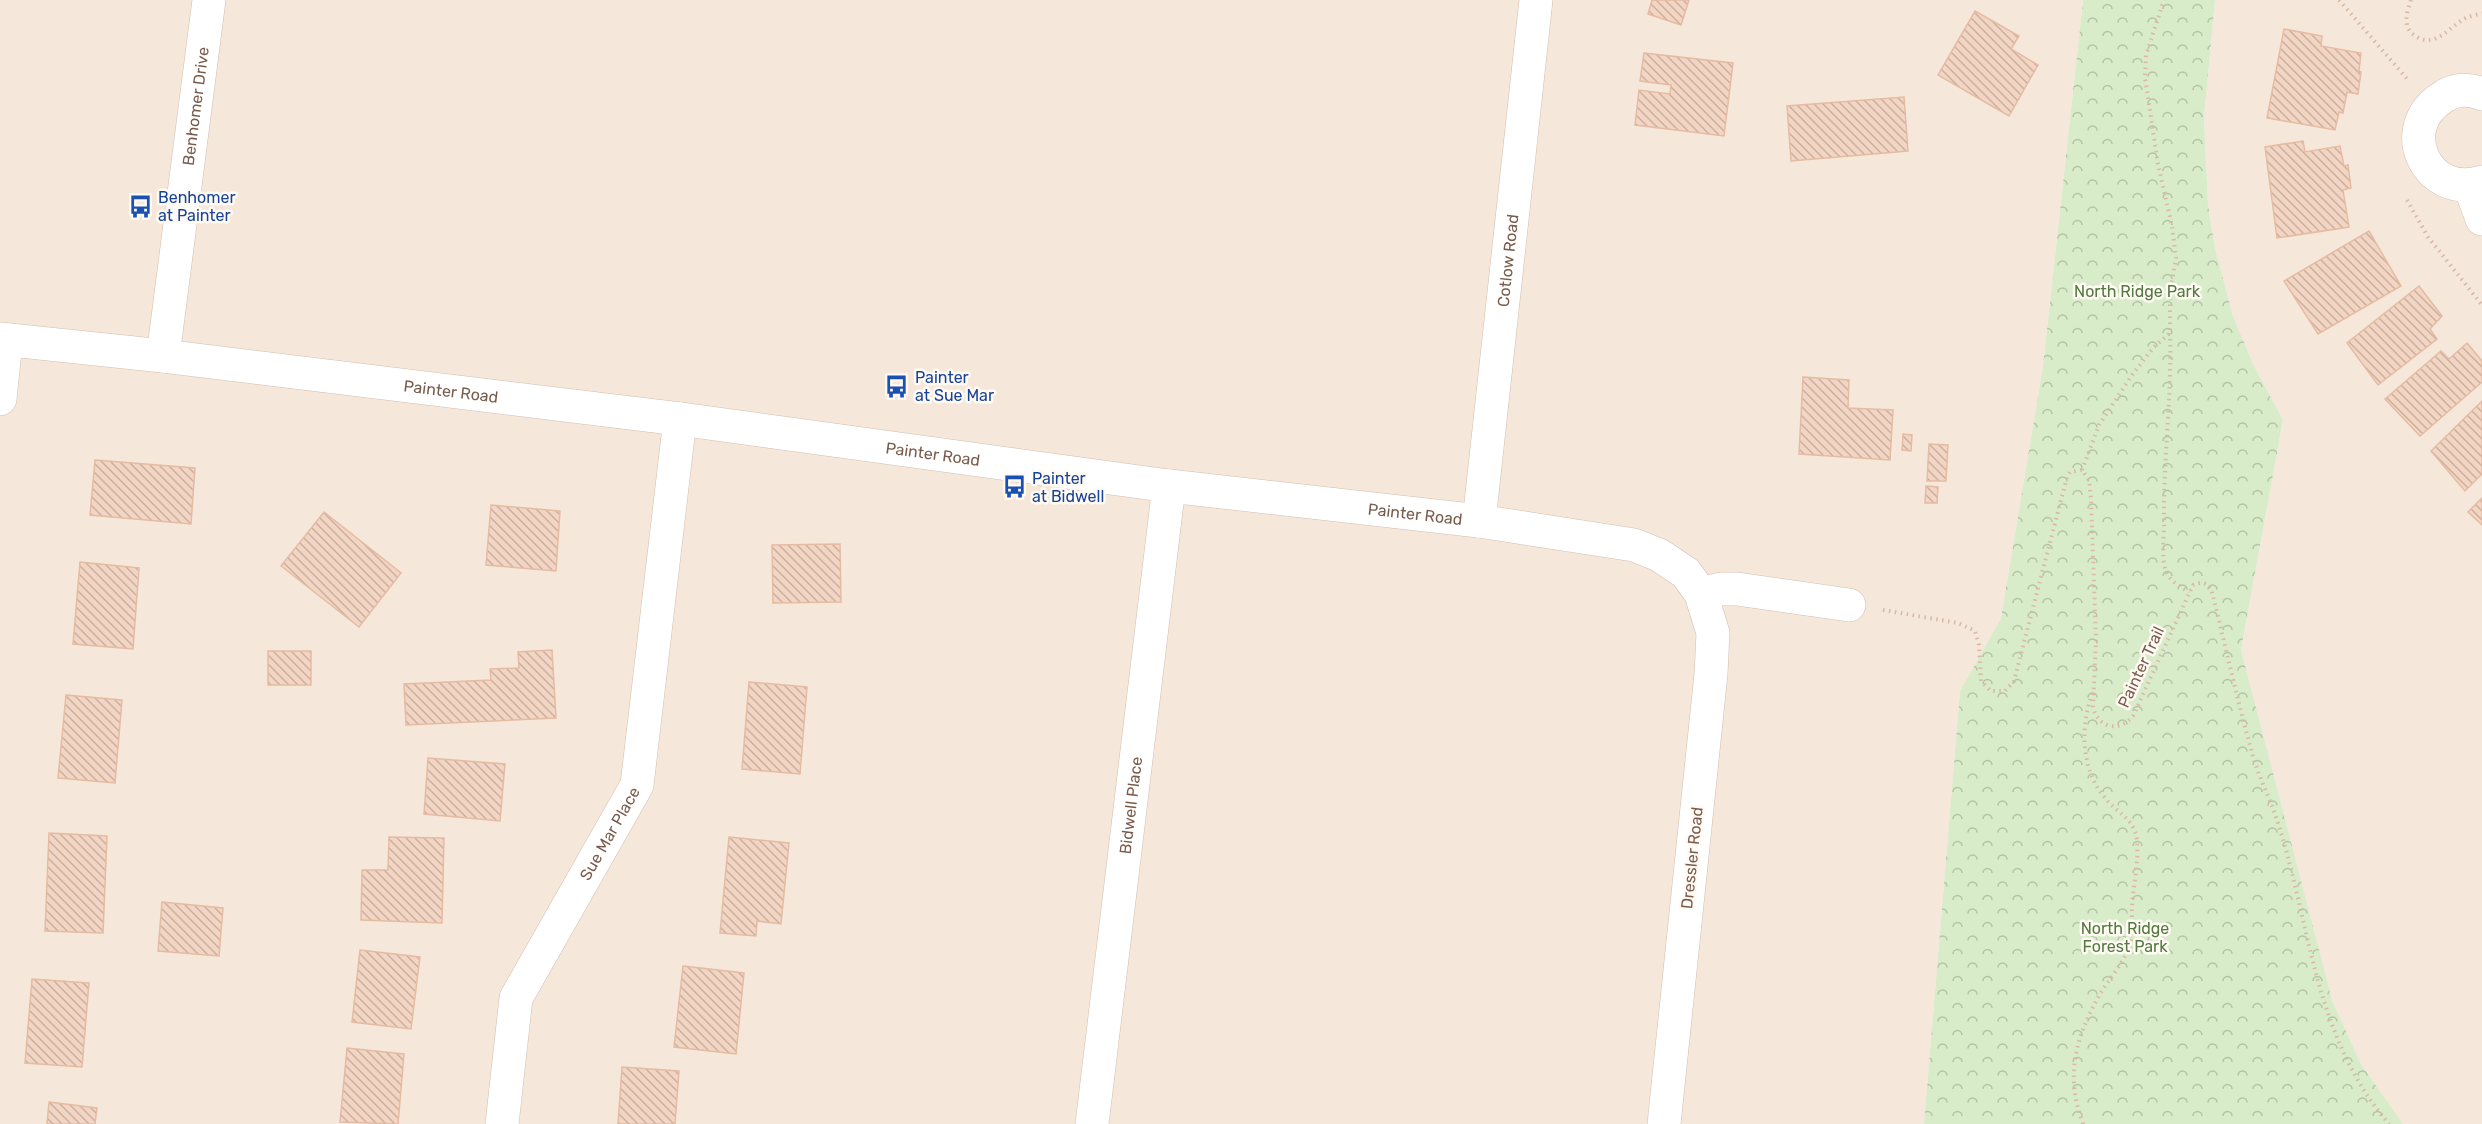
<svg xmlns="http://www.w3.org/2000/svg" width="2482" height="1124" font-family="Rubik,sans-serif">
  <style>
    .residential { fill: #f5e8da }
    .forest { fill: url(#forest-crowns) }
    .building { fill: url(#building-back-hatch); stroke: #e6bba3; stroke-width: 1.5 }
    .lines { fill: none; stroke-linecap: round; stroke-linejoin: round }
    .street-casing { stroke: #d1beb0; stroke-width: 34 }
    .path { stroke: #d9b8a5; stroke-width: 4; stroke-dasharray: 1.5 4.5; stroke-linecap: butt }
    .street { stroke: #fff; stroke-width: 33 }
    .labels { text-anchor: middle; dominant-baseline: central; stroke-width: 5; stroke-linejoin: round; paint-order: stroke }
    .street-label { font-size: 16px; fill: #7a5c4d; stroke: #fffaf3 }
    .transit-label { font-size: 16px; fill: #164399; stroke: #fffaf3; text-anchor: start }
    .park-label { font-size: 16px; fill: #537a41; stroke: #fffaf3 }
  </style>
  <defs>
    <pattern id="forest-crowns" width="20" height="18" patternUnits="userSpaceOnUse" patternTransform="scale(1.5)"><rect width="20" height="18" fill="#d8ecc9"/><path d="M2 6a3 3 0 1 1 6 0M12 15a3 3 0 1 1 6 0" fill="none" stroke="#b4c2a5"/></pattern>
    <pattern id="building-back-hatch" width="6" height="6" patternUnits="userSpaceOnUse" patternTransform="scale(1.5)"><rect width="6" height="6" fill="#f3d5c3"/><path d="M-1 5l2 2M0 0l6 6M5-1l2 2" fill="none" stroke="#cab0a1"/></pattern>
  </defs>
  <rect width="100%" height="100%" fill="#fdf6ec"/>
  <g class="residential">
    <path d="M0 0H2083L2043 366 2001 618 1960 691 1924 1124H0Z"/>
    <path d="M2215 0H2482V1124H2403L2361 1064 2332 1000 2322 966 2241 650 2283 420 2254 366 2233 316 2215 248 2208 205 2204 118Z"/>
  </g>
  <path class="forest" d="M2083 0H2215L2204 118 2208 205 2215 248 2233 316 2254 366 2283 420 2241 650 2332 1000 2361 1064 2403 1124H1924L1960 691 2001 618 2043 366Z"/>
  <g class="building">
    <path d="M1652 0H1689L1681 25 1648 14Z"/>
    <path d="M1975 11 2019 36 2011 49 2038 65 2009 116 1938 75Z"/>
    <path d="M2284 29 2322 36 2321 46 2361 53 2359 71 2361 72 2358 94 2347 92 2343 113 2339 112 2335 130 2267 118Z"/>
    <path d="M1644 53 1733 63 1724 136 1635 125 1639 90 1670 94 1671 85 1640 81Z"/>
    <path d="M1904 97 1908 151 1791 161 1787 106Z"/>
    <path d="M2303 141 2305 152 2340 146 2344 166 2348 165 2351 188 2343 190 2349 227 2277 238 2265 147Z"/>
    <path d="M2369 231 2401 286 2318 334 2284 281Z"/>
    <path d="M2419 286 2442 316 2430 329 2437 339 2378 385 2347 343Z"/>
    <path d="M2467 343 2482 361V382L2420 436 2385 399 2441 351 2449 359Z"/>
    <path d="M1803 377 1849 380 1848 408 1893 410 1890 460 1799 454Z"/>
    <path d="M2482 401V474L2465 491 2431 451Z"/>
    <path d="M1903 434 1912 435 1911 451 1902 450Z"/>
    <path d="M1929 444 1948 445 1946 481H1927Z"/>
    <path d="M95 460 195 468 191 524 90 515Z"/>
    <path d="M1926 486 1938 487 1937 503H1925Z"/>
    <path d="M2482 498V525L2468 512Z"/>
    <path d="M491 505 560 511 556 571 486 565Z"/>
    <path d="M324 512 401 573 359 627 281 566Z"/>
    <path d="M840 544 841 602 773 603 772 545Z"/>
    <path d="M80 562 139 568 133 649 73 644Z"/>
    <path d="M552 650 556 718 406 725 404 684 491 680 490 669 519 668 518 652Z"/>
    <rect x="268" y="651" width="43" height="34"/>
    <path d="M749 682 807 687 800 774 742 769Z"/>
    <path d="M66 695 122 700 115 783 58 778Z"/>
    <path d="M428 758 505 764 500 821 424 814Z"/>
    <path d="M49 833 107 836 103 933 45 931Z"/>
    <path d="M389 837 444 838 442 923 361 920 362 870H388Z"/>
    <path d="M729 837 789 843 781 924 757 921 756 936 720 933Z"/>
    <path d="M162 902 223 908 219 956 158 951Z"/>
    <path d="M360 950 420 957 411 1029 352 1022Z"/>
    <path d="M683 966 744 973 736 1054 674 1047Z"/>
    <path d="M32 979 89 983 82 1067 25 1063Z"/>
    <path d="M347 1048 404 1054 398 1124 340 1122Z"/>
    <path d="M622 1067 679 1071 675 1124H618Z"/>
    <path d="M49 1102 97 1108 95 1124H47Z"/>
  </g>
  <g class="lines">
    <defs>
      <g id="street">
        <path d="M2482 94C2469 88 2454 89 2443 97 2393 128 2427 200 2482 182"/>
        <path d="M2470 186 2482 219"/>
        <path id="s1" d="M0 339 163 356 680 419 1169 486 1479 521 1634 545 1659 555 1686 573 1701 594 1713 633 1711 674 1664 1124"/>
        <path id="s2" d="M163 356 209 0"/>
        <path d="M0 399 6 340"/>
        <path id="s3" d="M1479 521 1536 0"/>
        <path d="M1701 594 1721 589H1737L1849 605"/>
        <path id="s4" d="M502 1124 516 998 637 785 680 419"/>
        <path id="s5" d="M1092 1124 1169 486"/>
      </g>
    </defs>
    <use href="#street" class="street-casing"/>
    <g class="path">
      <path d="M2339 0 2408 80"/>
      <path d="M2411 0C2407 12 2402 26 2414 35 2434 50 2448 28 2464 19 2469 16 2476 15 2482 13"/>
      <path d="M2407 200 2428 237 2482 305"/>
      <path d="M2170 333C2172 397 2163 461 2164 525 2164 539 2161 558 2166 571 2170 582 2180 586 2189 592"/>
      <path d="M2082 470 2099 425 2132 375 2154 347 2170 333V293L2176 258 2172 226 2158 164 2145 78 2146 55 2164 0"/>
      <path d="M1883 610 1958 623 1975 631 1979 645 1981 681 1991 691H2005L2014 681 2067 477 2070 472 2082 470 2089 480 2091 499 2096 640 2093 707C2098 728 2119 733 2133 716L2193 585C2201 582 2205 582 2211 588 2225 644 2237 700 2253 756 2259 778 2270 798 2277 820 2311 924 2313 1036 2389 1124"/>
      <path d="M2083 1124C2065 1076 2075 1038 2100 994 2109 979 2122 965 2129 948 2135 935 2131 921 2132 908 2133 886 2139 862 2137 840 2134 818 2117 813 2105 798 2081 770 2080 728 2092 694"/>
    </g>
    <use href="#street" class="street"/>
  </g>
  <defs>
    <symbol id="bus-bare" viewBox="-9 -9 18 18"><path d="M-5-6H5V4H4V6H2V4H-2V6H-4V4H-5ZM-3.5-4V0h7V-4ZM-3.5 1.2v1.5H-2V1.2ZM2 1.2v1.5H3.5V1.2Z" fill="#1a4fb4" stroke="#fffaf3" stroke-width="2.5" paint-order="stroke"/></symbol>
  </defs>
  <g fill-rule="evenodd">
    <use href="#bus-bare" x="124" y="190" width="33" height="33"/>
    <use href="#bus-bare" x="880" y="370" width="33" height="33"/>
    <use href="#bus-bare" x="998" y="470" width="33" height="33"/>
  </g>
  <g class="labels">
    <g class="street-label">
      <text stroke="none"><textPath href="#s2" startOffset="252">Benhomer Drive</textPath></text>
      <text stroke="none"><textPath href="#s3" startOffset="262">Cotlow Road</textPath></text>
      <text stroke="none"><textPath href="#s1" startOffset="454">Painter Road</textPath></text>
      <text stroke="none"><textPath href="#s1" startOffset="940">Painter Road</textPath></text>
      <text stroke="none"><textPath href="#s1" startOffset="1426">Painter Road</textPath></text>
      <text transform="translate(2141 667) rotate(-65)">Painter Trail</text>
      <text stroke="none"><textPath href="#s5" startOffset="321">Bidwell Place</textPath></text>
      <text stroke="none"><textPath href="#s4" startOffset="316">Sue Mar Place</textPath></text>
      <text transform="translate(1692 858) rotate(-84)">Dressler Road</text>
    </g>
    <g class="transit-label">
      <text x="158" y="197">Benhomer<tspan x="158" dy="18">at Painter</tspan></text>
      <text x="915" y="377">Painter<tspan x="915" dy="18">at Sue Mar</tspan></text>
      <text x="1032" y="478">Painter<tspan x="1032" dy="18">at Bidwell</tspan></text>
    </g>
    <g class="park-label">
      <text x="2137" y="291">North Ridge Park</text>
      <text x="2125" y="928">North Ridge<tspan x="2125" dy="18">Forest Park</tspan></text>
    </g>
  </g>
</svg>
